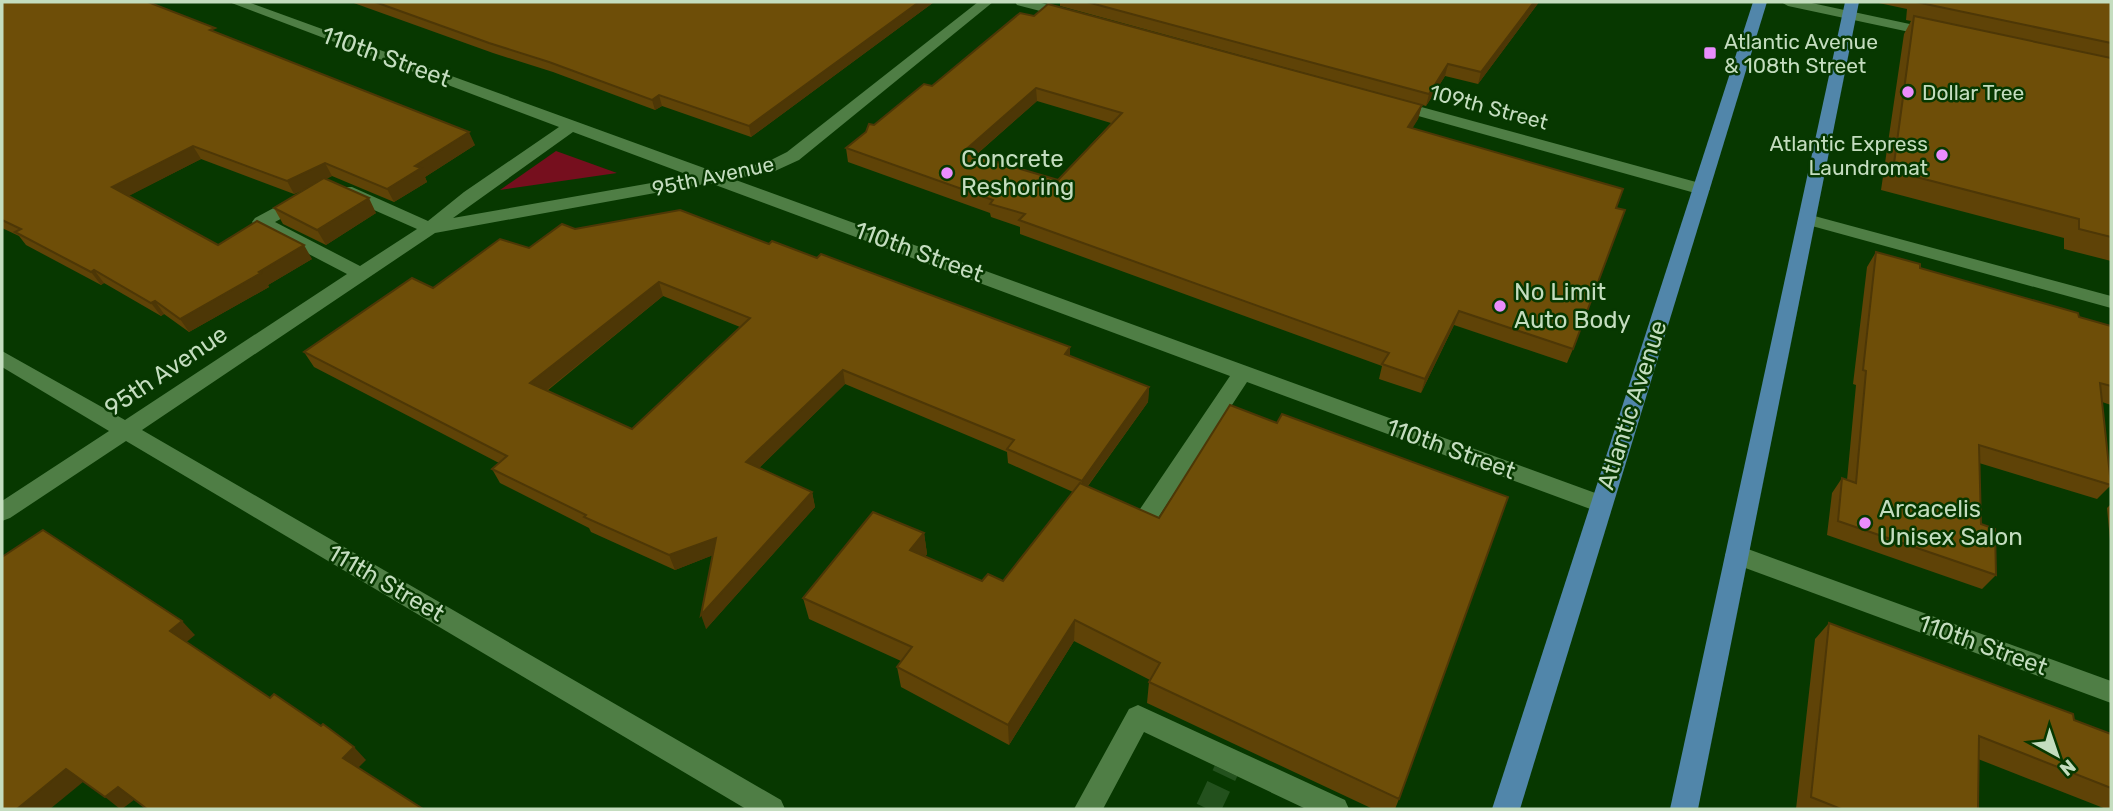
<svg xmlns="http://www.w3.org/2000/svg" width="2113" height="811" font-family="Rubik,sans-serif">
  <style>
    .green { fill: #760f1e }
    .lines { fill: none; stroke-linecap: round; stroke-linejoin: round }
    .minor-tunnel { stroke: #23511d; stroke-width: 25; stroke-dasharray: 25 12; stroke-linecap: butt }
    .minor { fill: #4f7e45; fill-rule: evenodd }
    .major { fill: #5186aa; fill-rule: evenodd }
    .wall { fill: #5f4307; fill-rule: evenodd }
    .shaded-wall { fill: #4d3706 }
    .building { fill: #6e4e08; stroke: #4d3706; stroke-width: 2; fill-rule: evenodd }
    .poi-dot { fill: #ea8dfd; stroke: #073800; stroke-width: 2.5 }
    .labels { text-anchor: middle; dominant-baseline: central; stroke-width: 5; stroke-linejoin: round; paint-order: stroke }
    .far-poi-label { font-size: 21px; fill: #c4ddbf; stroke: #073800; text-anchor: start }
    .far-street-label { font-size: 21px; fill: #c4ddbf; stroke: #073800 }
    .street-label { font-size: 24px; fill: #c4ddbf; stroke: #073800 }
    .poi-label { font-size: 24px; fill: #c4ddbf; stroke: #073800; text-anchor: start }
  </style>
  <rect width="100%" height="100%" fill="#073800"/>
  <path class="green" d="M556 151 617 173 500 190Z"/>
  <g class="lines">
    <path class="minor-tunnel" d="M1208 809 1226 771"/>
    <g class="minor">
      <path d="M229 2H248L715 172 765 163 787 152 978 2H993L799 160 775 171 733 179 1609 498 1612 504 1609 510 1601 513 1593 510 1247 382 1154 524 1146 527 1138 524 1135 518 1138 512 1230 376 710 183 435 233 142 430 781 800 785 809H746L126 441 10 518 2 521V501L109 431 2 367V351L125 420 347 274 255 226 252 222 255 218 294 197H306L309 201 306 205 275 222 360 266 417 229 340 195 337 191 340 187H352L428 221 464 192 559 127ZM573 132 691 176 453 218Z"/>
      <path d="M1015 2H1037L1076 12 1078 15 1071 19 1017 5Z"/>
      <path d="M1781 2H1807L1933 29 1940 33 1933 37 1788 6Z"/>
      <path d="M1392 99 1707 185 1710 189 1707 193H1695L1386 107 1384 104 1386 101Z"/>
      <path d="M1807 214 2111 296V308L1801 223 1798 219 1801 215Z"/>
      <path d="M1737 545 2111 681V703L1729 562 1725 555 1729 548Z"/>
      <path d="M1138 705 1345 800 1349 809H1306L1144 732 1103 809H1074L1129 709Z"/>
    </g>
    <g class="major">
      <path d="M1753 2H1767L1520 809H1492Z"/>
      <path d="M1845 2H1859L1698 809H1670Z"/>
    </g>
  </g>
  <g class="wall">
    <path d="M2 2 218 33 475 145 425 177 427 182 394 202 332 176 326 179 376 213 326 245 283 224 274 208 308 188 294 194 201 159 128 196 218 245 312 259 268 285 269 287 189 332 164 314 161 316 104 283 101 285 26 245 19 236 2 228Z"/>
    <path d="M351 2H934L751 137 662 106 655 110 553 72 493 53Z"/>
    <path d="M1060 2H1539L1478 84 1445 76 1426 106 1060 6Z"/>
    <path d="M1874 2H2111V261L2064 249V238L1881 190 1904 34 1911 21 1906 20 1907 9Z"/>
    <path d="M1034 16 1422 105 1418 119 1412 128 1616 208 1573 349 1567 363 1454 325 1421 393 1379 379 1382 366 1020 234V227L991 217 990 213 848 162 846 148 874 125ZM1037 101 1111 123 1058 180 976 155Z"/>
    <path d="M575 229 1070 356 1149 387 1148 402 1088 486 1399 799 1395 809H1373L1147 703 1149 682 1150 680 1074 641 1009 745 901 687 897 667 901 661 809 619 803 598 924 533 927 554 925 557 982 581H1003L1073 492 1008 463 1007 452 845 384 759 468 812 492 815 507 706 629 713 555 675 570 591 532 589 528 500 483 492 469 499 463 314 367 304 352 433 288ZM663 296 740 327 632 429 547 391Z"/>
    <path d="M1876 252 1920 268 2079 317 2111 326V405L2102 402 2111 485 2097 499 1979 463 1981 524 1996 575 1982 589 1827 535 1832 493 1842 478 1847 480 1856 385 1853 384 1867 267Z"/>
    <path d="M2111 504V551L2107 508Z"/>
    <path d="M1829 623 2074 720 2111 734V809H2106L1978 759V809H1796L1815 639Z"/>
  </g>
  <g class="shaded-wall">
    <path d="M919 2H934L751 137 749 126Z"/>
    <path d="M1534 2H1539L1478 84 1481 72Z"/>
    <path d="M1448 64 1445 76 1426 106 1429 94Z"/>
    <path d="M1036 88 1037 101 964 165 963 152Z"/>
    <path d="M659 95 662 106 655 110 652 100Z"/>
    <path d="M1422 105 1418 119 1405 141 1408 127Z"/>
    <path d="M469 132 475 145 425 177 427 182 394 202 387 189 415 166Z"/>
    <path d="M193 146 201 159 121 200 112 187Z"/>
    <path d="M325 163 332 176 294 194 287 181Z"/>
    <path d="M369 198 376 213 326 245 317 230Z"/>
    <path d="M304 245 312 259 268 285 269 287 189 332 180 319Z"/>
    <path d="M94 270 104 283 101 285 91 272Z"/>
    <path d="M659 282 663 296 537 398 530 383Z"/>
    <path d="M155 301 164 314 161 316 151 303Z"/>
    <path d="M1459 311 1454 325 1421 393 1425 379Z"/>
    <path d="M1070 347V362L1065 354Z"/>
    <path d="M843 370 845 384 750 477 746 462Z"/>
    <path d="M1149 387 1148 402 1081 495 1082 481Z"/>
    <path d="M812 492 815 507 706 629 701 615Z"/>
    <path d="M924 533 927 554 913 572 910 550Z"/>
    <path d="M716 538 721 552 675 570 669 555Z"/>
    <path d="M1075 620 1074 641 1009 745 1008 725Z"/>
    <path d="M182 621 195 635 183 645 170 631Z"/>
    <path d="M354 747 366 760 355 771 343 758Z"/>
    <path d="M66 769 83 782 50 809H17Z"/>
    <path d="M118 787 134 800 122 809H120L105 797Z"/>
  </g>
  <g class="building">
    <path d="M2 2H148L215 28 210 30 469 132 415 166 421 168 387 189 325 163 287 181 193 146 112 187 218 245 257 221 304 245 259 272 261 273 180 319 155 301 151 303 94 270 91 272 15 232 21 229 2 220Z"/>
    <path d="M375 2H919L749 126 659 95 652 100 549 62 489 43Z"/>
    <path d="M1087 2H1534L1481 72 1448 64 1429 94Z"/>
    <path d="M1916 2H2111V43Z"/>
    <path d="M1048 4 1422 105 1408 127 1623 189 1616 208 1625 210 1573 349 1459 311 1425 379 1382 364 1389 353 1019 220 1025 214 990 204 993 200 846 148 866 132 869 124 874 125 924 84 932 86 1020 13 1034 16ZM1036 88 1122 113 1058 180 963 152Z"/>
    <path d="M1914 16 2111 58V237L2079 229V219L1893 171Z"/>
    <path d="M324 178 369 198 317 230 274 208Z"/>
    <path d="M680 210 769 244 772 241 817 258 821 254 1070 347 1065 354 1149 387 1082 481 1007 449 1014 440 843 370 746 462 812 492 701 615 716 538 669 555 584 517 586 515 492 469 507 456 304 352 412 278 433 288 500 239 529 248 562 224 575 229ZM659 282 750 318 632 429 530 383Z"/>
    <path d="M1876 252 1920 264V268L2078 313 2079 317 2111 326V386L2100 383 2111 485 1979 445 1981 524 1995 529 1996 575 1838 521 1842 478 1856 483 1866 371 1863 370Z"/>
    <path d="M1230 405 1277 423 1282 414 1508 497 1399 799 1149 682 1160 663 1075 620 1008 725 897 667 912 647 803 598 873 512 924 533 910 550 982 581 988 574 1003 581 1080 483 1159 518Z"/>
    <path d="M43 530 182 621 170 631 270 698 274 694 321 726 323 724 354 747 343 758 423 809H147L118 787 105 797 66 769 17 809H2V557Z"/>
    <path d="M1829 623 2073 714 2074 720 2111 734V788L1979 736 1978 809H1841L1811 797Z"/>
  </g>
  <g class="poi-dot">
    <rect x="1703" y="46" width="14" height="14" rx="3.5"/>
    <circle cx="1908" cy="92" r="7"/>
    <circle cx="1942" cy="155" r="7"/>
    <circle cx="947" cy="173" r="7"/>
    <circle cx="1500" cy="306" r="7"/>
    <circle cx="1865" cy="523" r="7"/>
  </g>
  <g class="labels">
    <g class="far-poi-label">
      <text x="1724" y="41">Atlantic Avenue<tspan x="1724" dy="24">&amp; 108th Street</tspan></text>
      <text x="1922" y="92">Dollar Tree</text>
      <text x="1928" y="143" text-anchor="end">Atlantic Express<tspan x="1928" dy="24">Laundromat</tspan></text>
    </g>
    <g class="far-street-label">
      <text transform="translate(1489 107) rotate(15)">109th Street</text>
      <text transform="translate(713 176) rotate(-12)">95th Avenue</text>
    </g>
    <g class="street-label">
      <text transform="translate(386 57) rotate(20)">110th Street</text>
      <text transform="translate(919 252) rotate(20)">110th Street</text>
      <text transform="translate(166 371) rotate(-34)">95th Avenue</text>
      <text transform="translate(1632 405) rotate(-72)">Atlantic Avenue</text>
      <text transform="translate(1451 449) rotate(20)">110th Street</text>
      <text transform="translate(386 583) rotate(30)">111th Street</text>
      <text transform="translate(1983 645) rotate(20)">110th Street</text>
    </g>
    <g class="poi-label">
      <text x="961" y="159">Concrete<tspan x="961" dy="28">Reshoring</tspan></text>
      <text x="1514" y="292">No Limit<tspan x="1514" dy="28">Auto Body</tspan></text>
      <text x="1879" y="509">Arcacelis<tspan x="1879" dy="28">Unisex Salon</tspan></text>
    </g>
  </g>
  <rect width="2113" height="811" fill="none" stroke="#c4ddbf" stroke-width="7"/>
  <g transform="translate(2057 755) rotate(140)" stroke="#073800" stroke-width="5" paint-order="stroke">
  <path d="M0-5L12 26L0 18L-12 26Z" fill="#c4ddbf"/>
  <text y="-10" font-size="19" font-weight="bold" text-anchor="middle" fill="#c4ddbf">N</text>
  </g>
</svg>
